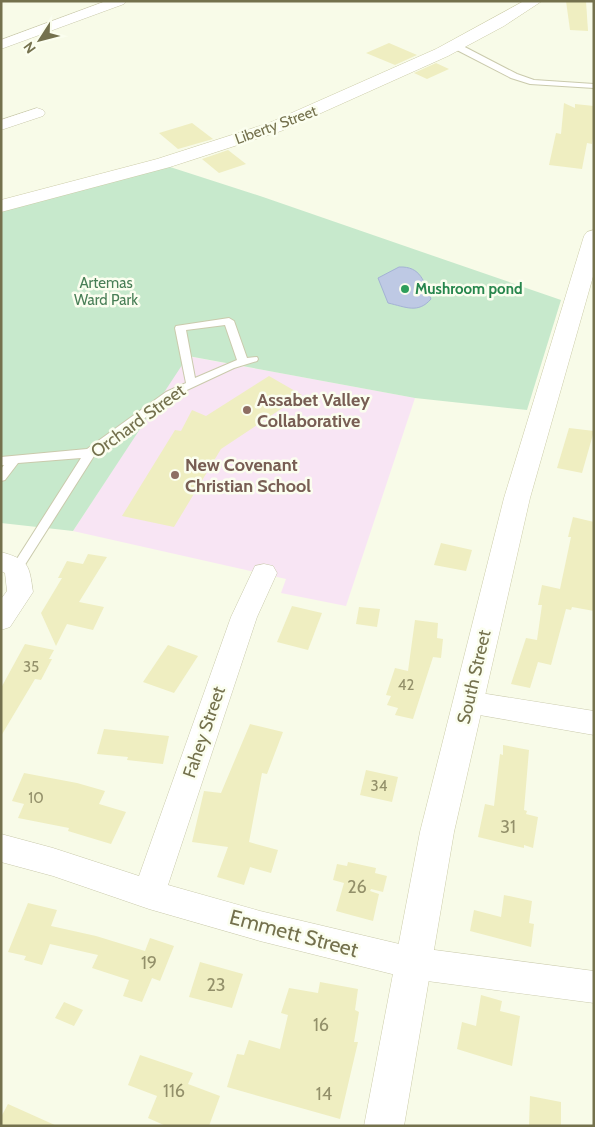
<svg xmlns="http://www.w3.org/2000/svg" width="595" height="1127" font-family="Cabin,sans-serif">
  <rect width="100%" height="100%" fill="#f8fbe8"/>
  <polygon fill="#f8e5f4" points="187,356 415,398 346,606 281,593 286,579 73,531"/>
  <polygon fill="#c7e9cc" points="167,166 263,197 561,300 527,410 415,398 188,356 73,531 1,523 1,211"/>
  <path fill="#bec9e4" stroke="#a4b2d5" d="M399 267C421 266 424 282 431 299 418 314 406 307 388 303L378 278Z"/>
  <g fill="#efeec1">
    <polygon points="566,1 586,1 588,31 570,30"/>
    <polygon points="389,43 417,55 395,65 366,53"/>
    <polygon points="436,63 449,69 427,79 414,73"/>
    <polygon points="564,103 575,108 575,104 594,106 594,132 592,144 587,143 582,169 549,165 556,133 561,134"/>
    <polygon points="192,123 213,139 178,149 159,133"/>
    <polygon points="228,150 246,164 219,173 202,159"/>
    <polygon points="269,376 302,395 221,449 174,527 122,516 175,430 181,431 192,410 206,416"/>
    <polygon points="569,428 594,431 582,473 557,468"/>
    <polygon points="573,517 594,522 594,611 572,607 571,610 566,609 551,665 538,662 530,688 511,684 526,638 537,640 542,605 538,605 542,585 560,589 571,537 568,537"/>
    <polygon points="441,543 472,550 466,571 434,565"/>
    <polygon points="88,554 107,557 79,602 104,607 93,630 67,624 56,646 41,613 62,578 58,578 67,561 83,564"/>
    <polygon points="292,606 322,613 308,650 277,642"/>
    <polygon points="359,607 380,609 377,627 356,624"/>
    <polygon points="415,620 438,623 437,638 443,639 441,658 433,657 413,719 395,715 398,708 387,705 391,696 386,695 395,668 408,671"/>
    <polygon points="25,644 54,650 49,659 52,659 41,680 35,679 1,736 1,688"/>
    <polygon points="168,645 198,656 174,693 143,682"/>
    <polygon points="250,724 283,732 267,774 262,773 249,842 278,850 271,873 250,867 244,885 217,877 228,847 192,842 204,791 221,793"/>
    <polygon points="104,729 169,736 163,764 127,760 128,757 97,754"/>
    <polygon points="503,745 529,750 524,810 527,811 526,814 538,817 533,848 524,845 524,848 478,837 485,804 494,806 500,754 503,755"/>
    <polygon points="366,770 398,777 392,802 360,795"/>
    <polygon points="24,773 77,783 105,791 99,804 126,812 111,844 68,831 69,828 18,818 24,804 12,801"/>
    <polygon points="348,862 376,868 375,873 387,876 383,892 371,889 370,891 379,894 373,921 336,911 344,883 333,880 337,864 347,866"/>
    <polygon points="504,895 532,901 529,923 534,924 531,947 470,931 474,910 501,917"/>
    <polygon points="28,903 57,910 51,926 96,936 145,951 150,938 174,946 160,981 152,978 142,1002 123,996 129,980 92,968 98,955 50,944 42,965 24,960 26,956 8,952"/>
    <polygon points="200,962 243,974 232,1008 189,997"/>
    <polygon points="320,982 358,989 355,1010 359,1012 354,1042 358,1042 340,1119 227,1087 237,1054 244,1055 249,1040 280,1049 288,1015 281,1013 289,988 318,993"/>
    <polygon points="481,995 502,1001 500,1011 520,1016 512,1066 457,1049 462,1022 476,1026"/>
    <polygon points="64,1002 83,1010 74,1026 55,1018"/>
    <polygon points="140,1055 193,1073 188,1084 220,1096 209,1126 166,1126 148,1118 157,1096 128,1085"/>
    <polygon points="530,1096 561,1102 561,1126 529,1126"/>
    <polygon points="8,1104 57,1126 1,1126 1,1117"/>
  </g>
  <g fill="none" stroke-linecap="round" stroke-linejoin="round">
    <defs>
      <g id="lane">
        <polygon points="453,44 459,44 517,74 534,80 594,84 594,88 530,84 511,78 453,48"/>
        <path d="M229 318 234 321 247 358 257 357 258 359 257 361 234 368 174 396 94 456 21 571H13L11 568 13 565 81 458 18 463 5 480 1 481V469L4 465H1V457L87 449 166 392 186 383 175 328 176 326ZM225 325 237 360 195 378 186 330Z"/>
      </g>
      <g id="street">
        <polygon points="106,1 126,1 124,4 1,49 1,40"/>
        <polygon points="37,108 43,110 45,113 43,116 1,130 1,120"/>
        <path d="M1 552C29 560 29 564 33 592L10 627 1 630V599L7 591 5 573 1 571Z"/>
        <polygon points="264,564 273,566 277,573 257,617 168,885 260,911 412,947 594,971 594,1003 412,979 260,941 149,909 53,876 1,862 1,834 53,848 139,876 231,617 255,566"/>
        <polygon points="468,691 594,711 594,735 468,713 458,710 454,702 458,694"/>
      </g>
      <g id="secondary">
        <polygon points="524,1 542,1 504,26 448,56 281,131 170,167 1,212 1,200 157,159 269,123 436,49"/>
        <polygon points="594,230 594,273 530,498 454,832 404,1126 364,1126 420,832 504,498 584,236 587,232"/>
      </g>
    </defs>
    <use href="#lane" stroke="#cacaac" stroke-width="2"/>
    <use href="#street" stroke="#cacaac" stroke-width="1"/>
    <use href="#secondary" stroke="#cdcdaa" stroke-width="1"/>
    <use href="#lane" fill="#fff" fill-rule="evenodd"/>
    <use href="#street" fill="#fff" fill-rule="evenodd"/>
    <use href="#secondary" fill="#fff" fill-rule="evenodd"/>
  </g>
  <circle fill="#2e9e5b" stroke="#fbfeef" stroke-width="2" cx="405" cy="289" r="5"/>
  <g fill="#8d6e63" stroke="#fbfeef" stroke-width="2">
    <circle cx="247" cy="410" r="5"/>
    <circle cx="175" cy="475" r="5"/>
  </g>
  <g text-anchor="middle" dominant-baseline="central" stroke-width="5" stroke-linejoin="round" paint-order="stroke">
    <g font-size="15" fill="#74714d" stroke="#fbfeef">
      <text transform="translate(276 125) rotate(-20)">Liberty Street</text>
    </g>
    <g font-size="15" fill="#497f57" stroke="#fbfeef">
      <text x="106" y="283">Artemas<tspan x="106" dy="17">Ward Park</tspan></text>
    </g>
    <g font-size="15" font-weight="bold" fill="#27864d" stroke="#fbfeef" text-anchor="start">
      <text x="415" y="289">Mushroom pond</text>
    </g>
    <g font-size="15" fill="#93906a">
      <text x="31" y="667">35</text>
      <text x="406" y="685">42</text>
      <text x="379" y="786">34</text>
      <text x="36" y="798">10</text>
    </g>
    <g font-size="18" font-weight="bold" fill="#785e54" stroke="#fbfeef" text-anchor="start">
      <text x="257" y="400">Assabet Valley<tspan x="257" dy="21">Collaborative</tspan></text>
      <text x="185" y="465">New Covenant<tspan x="185" dy="21">Christian School</tspan></text>
    </g>
    <g font-size="18" fill="#74714d" stroke="#fbfeef">
      <text transform="translate(138 421) rotate(-36)">Orchard Street</text>
      <text transform="translate(474 677) rotate(-77)">South Street</text>
      <text transform="translate(204 732) rotate(-71)">Fahey Street</text>
    </g>
    <g font-size="18" fill="#93906a">
      <text x="508" y="827">31</text>
      <text x="357" y="887">26</text>
      <text x="149" y="963">19</text>
      <text x="216" y="985">23</text>
      <text x="321" y="1025">16</text>
      <text x="174" y="1091">116</text>
      <text x="324" y="1094">14</text>
    </g>
    <g font-size="21" fill="#74714d" stroke="#fbfeef">
      <text transform="translate(294 933) rotate(15)">Emmett Street</text>
    </g>
  </g>
  <rect width="595" height="1127" fill="none" stroke="#74714d" stroke-width="5"/>
  <g transform="translate(40 40) rotate(234)" stroke="#fbfeef" stroke-width="4" paint-order="stroke">
  <path d="M0-4L9 19L0 12L-9 19Z" fill="#74714d"/>
  <text y="-8" font-size="14" font-weight="bold" text-anchor="middle" fill="#74714d">N</text>
  </g>
</svg>
